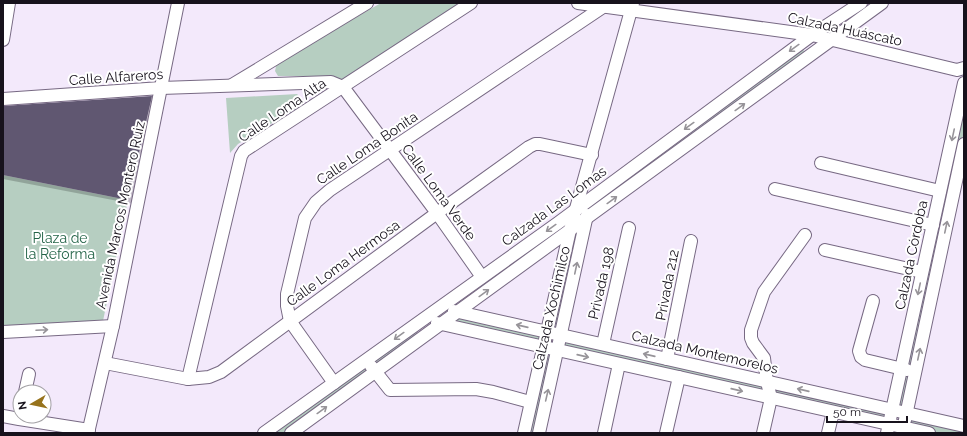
<svg xmlns="http://www.w3.org/2000/svg" width="967" height="436" font-family="Raleway,sans-serif">
  <rect width="100%" height="100%" fill="#f3e9fb"/>
  <g fill="#b6cec1">
    <polygon points="381,3 460,3 344,80 329,76 278,76 275,71 277,62"/>
    <polygon points="800,48 806,52 600,203 596,197"/>
    <polygon points="297,94 302,99 300,106 238,144 230,153 226,98"/>
    <polygon points="964,94 964,133 907,413 964,427 964,433 887,433 903,427 907,413 892,410"/>
    <polygon points="3,175 128,200 103,321 3,326"/>
    <polygon points="579,228 558,330 552,328 570,230"/>
    <polygon points="459,316 546,335 540,346 449,323"/>
    <polygon points="414,330 420,335 375,371 367,359"/>
    <polygon points="564,339 886,410 884,420 562,349"/>
    <polygon points="542,353 551,357 534,433 524,433"/>
    <polygon points="364,362 371,371 289,433 269,433"/>
  </g>
  <polygon fill="#0003" points="151,97 162,103 139,205 3,179 3,110"/>
  <polygon fill="#605771" points="152,96 128,200 3,175 3,106"/>
  <g fill="none" stroke-linecap="round" stroke-linejoin="round">
    <defs>
      <g id="minor">
        <polyline points="578,3 812,35 957,70 964,68"/>
        <polyline points="3,40 9,3"/>
        <polyline points="232,85 367,3"/>
        <polyline points="3,99 161,88 331,82 343,87 437,213 482,277"/>
        <polyline points="821,163 940,191"/>
        <polyline points="775,189 933,225"/>
        <polyline points="825,250 922,272"/>
        <polyline points="873,301 859,351 861,357 865,360 907,370"/>
        <polyline points="454,311 964,426"/>
        <polyline points="437,323 929,433"/>
        <polyline points="3,332 113,326"/>
        <polyline points="603,344 629,228"/>
        <polyline points="667,359 691,241"/>
        <polyline points="105,363 188,379 209,377 221,372 437,213 529,147 535,144 540,144 592,155"/>
        <polyline points="371,366 390,390 476,389 493,392 530,402"/>
        <polyline points="188,379 241,156 244,151 471,3"/>
        <polyline points="334,383 290,321 287,306 287,294 305,218 316,202 330,190 603,7"/>
        <polyline points="25,392 29,374"/>
        <polyline points="3,416 19,419 89,430"/>
        <polyline points="905,420 964,144"/>
        <polyline points="88,433 113,326 178,3"/>
        <polyline points="264,433 558,223 812,35 861,3"/>
        <polyline points="291,433 882,3"/>
        <polyline points="524,433 570,230 633,3"/>
        <polyline points="539,433 587,215"/>
        <polyline points="604,433 619,364"/>
        <polyline points="666,433 679,377"/>
        <polyline points="763,433 771,398 767,382 764,358 753,343 751,338 751,330 764,292 805,235"/>
        <polyline points="828,433 833,412"/>
        <polyline points="887,433 964,83"/>
      </g>
    </defs>
    <use href="#minor" stroke="#776983" stroke-width="14"/>
    <use href="#minor" stroke="#fff" stroke-width="12"/>
  </g>
  <defs><path id="oneway-shaft" d="M-6 0H5M1.5-3L5.5 0L1.5 3" fill="none" stroke-width="1.6" stroke-linecap="round" stroke-linejoin="round"/></defs>
  <g stroke="#979499">
    <use href="#oneway-shaft" transform="translate(794 48) rotate(144)"/>
    <use href="#oneway-shaft" transform="translate(740 107) rotate(-36)"/>
    <use href="#oneway-shaft" transform="translate(689 126) rotate(144)"/>
    <use href="#oneway-shaft" transform="translate(953 135) rotate(102)"/>
    <use href="#oneway-shaft" transform="translate(612 200) rotate(-36)"/>
    <use href="#oneway-shaft" transform="translate(946 227) rotate(-78)"/>
    <use href="#oneway-shaft" transform="translate(551 228) rotate(144)"/>
    <use href="#oneway-shaft" transform="translate(576 268) rotate(-78)"/>
    <use href="#oneway-shaft" transform="translate(919 289) rotate(102)"/>
    <use href="#oneway-shaft" transform="translate(484 293) rotate(-36)"/>
    <use href="#oneway-shaft" transform="translate(522 326) rotate(-167)"/>
    <use href="#oneway-shaft" transform="translate(42 330) rotate(-3)"/>
    <use href="#oneway-shaft" transform="translate(399 336) rotate(144)"/>
    <use href="#oneway-shaft" transform="translate(919 354) rotate(-78)"/>
    <use href="#oneway-shaft" transform="translate(649 355) rotate(-167)"/>
    <use href="#oneway-shaft" transform="translate(583 356) rotate(13)"/>
    <use href="#oneway-shaft" transform="translate(737 390) rotate(13)"/>
    <use href="#oneway-shaft" transform="translate(803 390) rotate(-167)"/>
    <use href="#oneway-shaft" transform="translate(547 395) rotate(-77)"/>
    <use href="#oneway-shaft" transform="translate(322 410) rotate(-36)"/>
  </g>
  <g text-anchor="middle" dominant-baseline="central" stroke-width="4" stroke-linejoin="round" paint-order="stroke">
    <g font-size="14" fill="#17121c" stroke="#fff">
      <text transform="translate(845 29) rotate(12)">Calzada Huáscato</text>
      <text transform="translate(116 77) rotate(-4)">Calle Alfareros</text>
      <text transform="translate(282 110) rotate(-34)">Calle Loma Alta</text>
      <text transform="translate(367 148) rotate(-34)">Calle Loma Bonita</text>
      <text transform="translate(439 192) rotate(54)">Calle Loma Verde</text>
      <text transform="translate(554 206) rotate(-36)">Calzada Las Lomas</text>
      <text transform="translate(120 215) rotate(-78)">Avenida Marcos Montero Ruiz</text>
      <text transform="translate(911 255) rotate(-78)">Calzada Córdoba</text>
      <text transform="translate(343 263) rotate(-36)">Calle Loma Hermosa</text>
      <text transform="translate(601 283) rotate(-77)">Privada 198</text>
      <text transform="translate(667 285) rotate(-79)">Privada 212</text>
      <text transform="translate(551 308) rotate(-77)">Calzada Xochimilco</text>
      <text transform="translate(705 352) rotate(13)">Calzada Montemorelos</text>
    </g>
    <g font-size="14" fill="#246448" stroke="#fff">
      <text x="60" y="238">Plaza de<tspan x="60" dy="16">la Reforma</tspan></text>
    </g>
  </g>
  <rect width="967" height="436" fill="none" stroke="#17121c" stroke-width="8"/>
  <g transform="translate(32 404) rotate(261)"><circle r="19" fill="#ffffff" stroke="#a2a0a4"/>
  <path d="M0-3L7 15L0 10L-7 15Z" fill="#97731c"/>
  <text y="-6" font-size="11" font-weight="bold" text-anchor="middle" fill="#17121c">N</text>
  </g>
  <path d="M827 416v6h80v-6" fill="none" stroke="#17121c" stroke-width="2"/>
  <text x="833" y="416" font-size="12" fill="#17121c" stroke="#ffffff" stroke-width="3" paint-order="stroke">50 m</text>
</svg>
